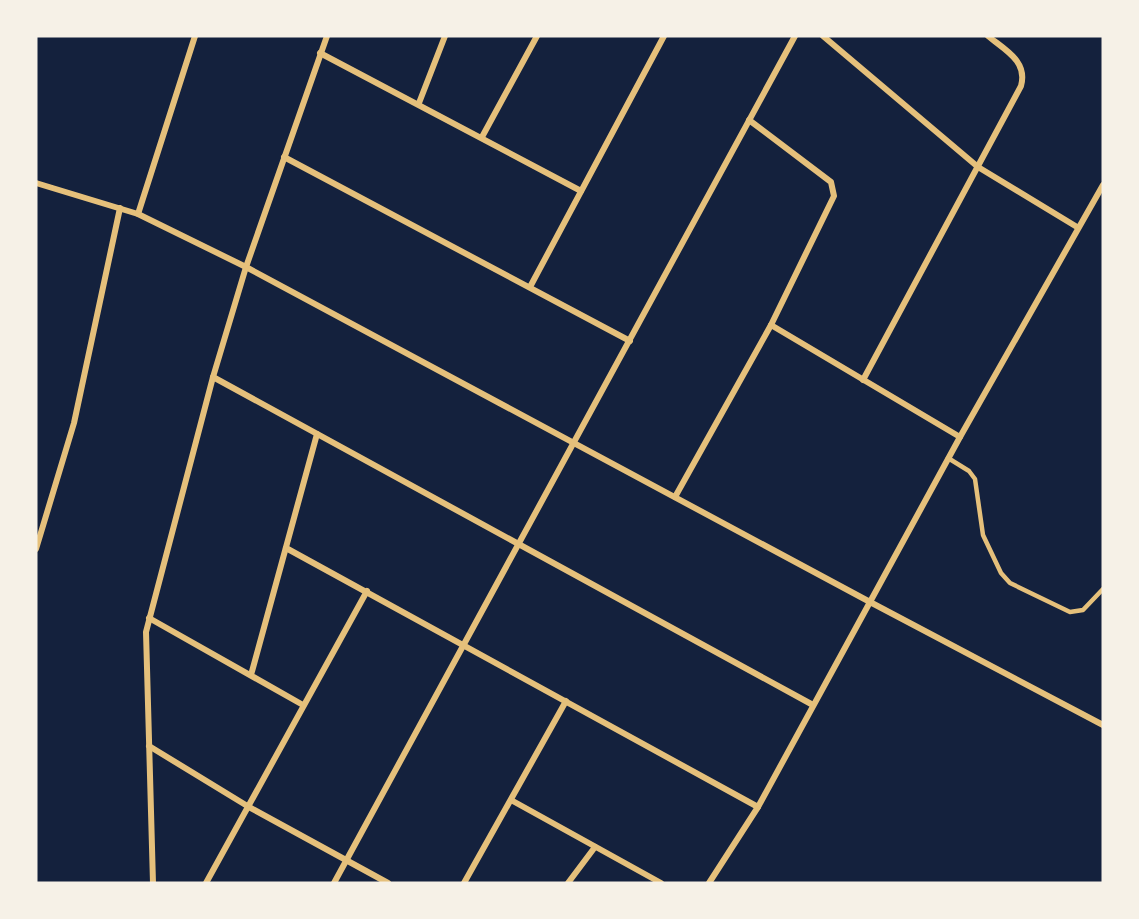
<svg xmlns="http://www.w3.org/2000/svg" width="1139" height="919" font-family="'Sofia Sans Condensed',sans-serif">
  <rect width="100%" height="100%" fill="#14213d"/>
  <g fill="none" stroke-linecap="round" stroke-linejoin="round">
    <polyline stroke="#e5c07b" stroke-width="4.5" points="948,458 969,471 975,479 983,535 1001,573 1010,583 1070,612 1083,610 1103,589"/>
    <g stroke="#e5c07b" stroke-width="6">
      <polyline points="823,36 978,167 1077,227"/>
      <polyline points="320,53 581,191"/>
      <polyline points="419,103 445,36"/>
      <polyline points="482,137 537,36"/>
      <polyline points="284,157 630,341"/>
      <polyline points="36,183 138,214 246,267 870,602 960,437 1103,185"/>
      <polyline points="138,214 195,36"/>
      <polyline points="530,287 664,36"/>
      <polyline points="771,325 960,437"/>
      <polyline points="213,377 813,705"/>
      <path d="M863 380 1021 86C1028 61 1005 50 988 36"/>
      <polyline points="675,497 771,325 834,196 831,182 749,120"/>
      <polyline points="286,548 758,807"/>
      <polyline points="36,549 74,423 120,208"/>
      <polyline points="149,618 303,705"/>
      <polyline points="251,675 317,434"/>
      <polyline points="149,746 249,807 388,883"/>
      <polyline points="511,800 661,883"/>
      <polyline points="153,883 146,632 213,377 246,267 327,36"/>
      <polyline points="206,883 367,591"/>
      <polyline points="334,883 795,36"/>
      <polyline points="464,883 566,701"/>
      <polyline points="568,883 595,847"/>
      <polyline points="709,883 758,807 870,602 1103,725"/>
    </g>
  </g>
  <rect width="1139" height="919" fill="none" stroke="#f6f1e7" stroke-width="75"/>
</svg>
